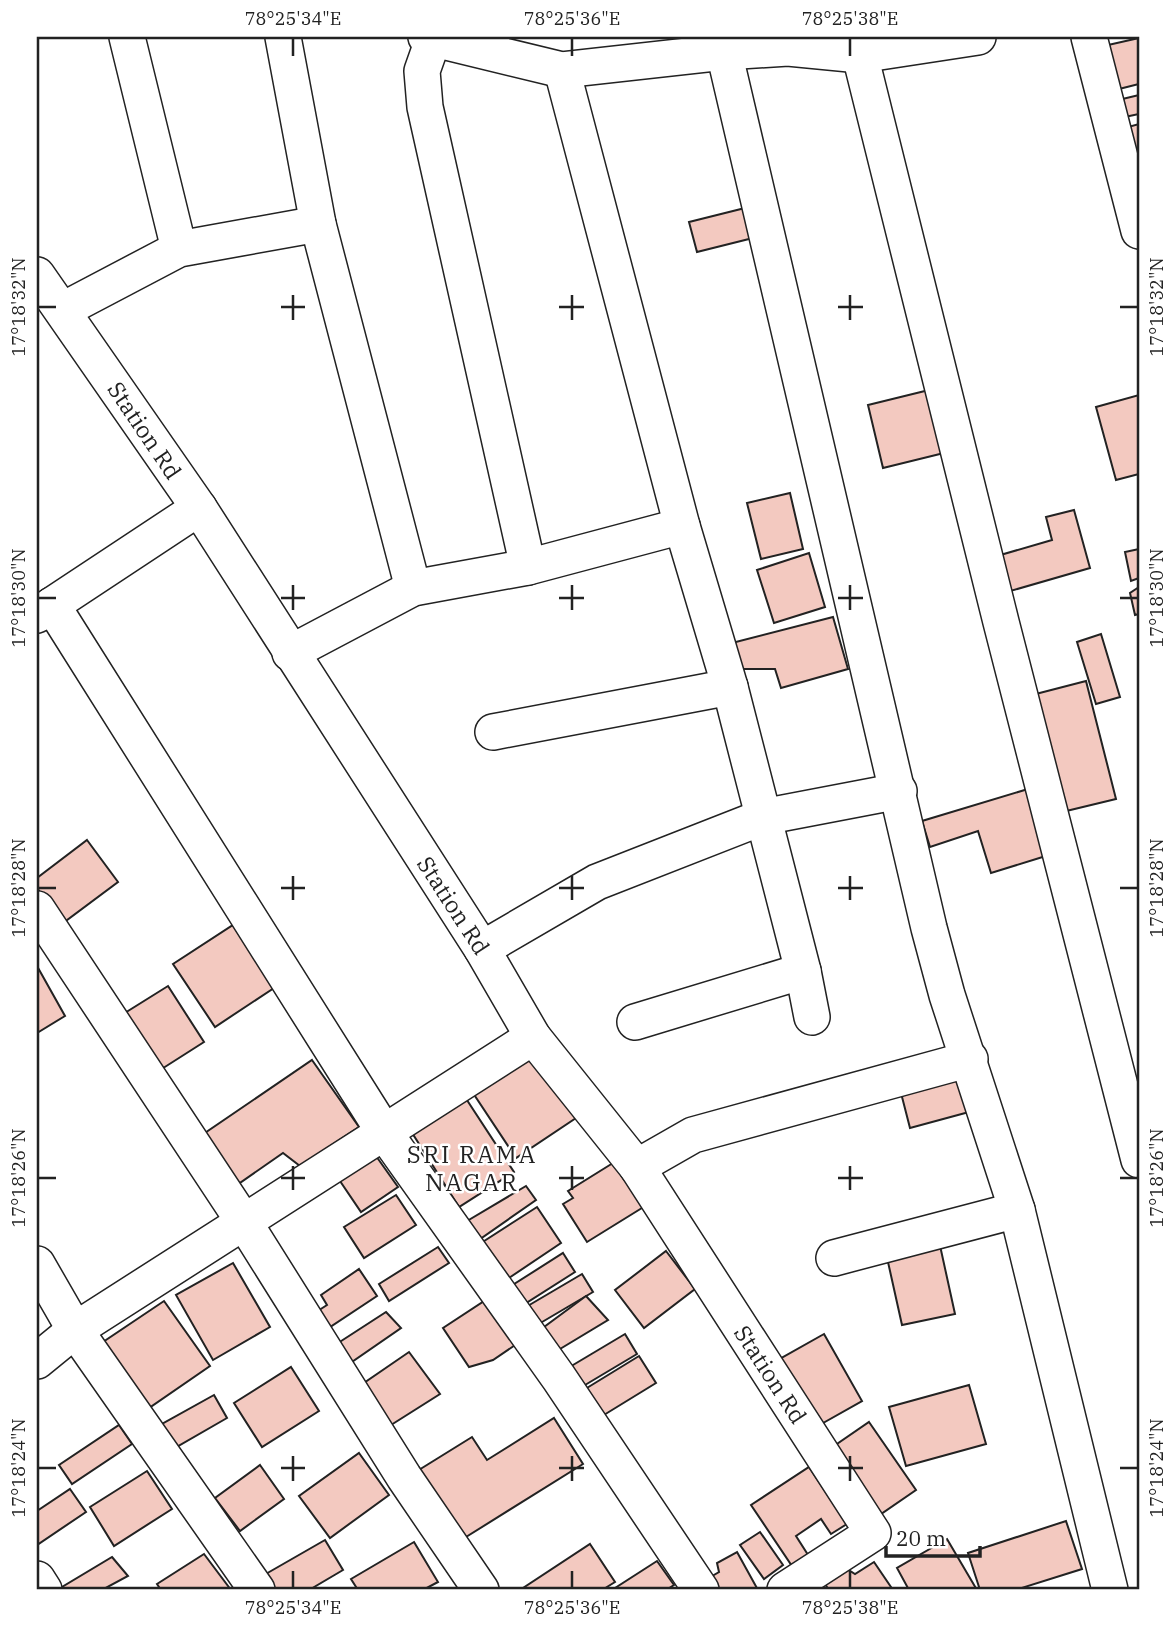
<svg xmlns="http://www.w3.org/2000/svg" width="1176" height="1627" font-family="'IBM Plex Serif',serif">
  <rect width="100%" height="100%" fill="#fff"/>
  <g fill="#f3c9c0" stroke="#222" stroke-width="2">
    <polygon points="1139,38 1139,84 1119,89 1108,45"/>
    <polygon points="1139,95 1139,114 1120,118 1114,101"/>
    <polygon points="1139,124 1139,162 1117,130"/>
    <polygon points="749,207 757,237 697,252 689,222"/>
    <polygon points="929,390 944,453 883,468 868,405"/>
    <polygon points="1139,395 1139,474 1116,480 1096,407"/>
    <polygon points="790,493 803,549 761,559 747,503"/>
    <polygon points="1074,510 1090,568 1007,592 997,556 1052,540 1046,517"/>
    <polygon points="1139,549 1139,578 1131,581 1125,552"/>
    <polygon points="809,553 825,607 774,623 757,570"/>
    <polygon points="1139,587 1139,614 1135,615 1130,593"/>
    <polygon points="833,617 848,669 781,688 775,669 734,669 728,644"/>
    <polygon points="1101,634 1120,697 1096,704 1077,642"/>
    <polygon points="1086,681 1116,799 1058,813 1028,696"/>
    <polygon points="1028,789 1049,855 991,873 978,831 930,847 922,821"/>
    <polygon points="87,840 118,882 63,923 37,888 37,878"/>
    <polygon points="233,925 274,988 215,1027 173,964"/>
    <polygon points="37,966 65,1016 37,1033"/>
    <polygon points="168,986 204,1042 157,1072 120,1016"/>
    <polygon points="533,1053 576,1118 516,1158 473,1093"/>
    <polygon points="312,1060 359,1127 300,1166 283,1153 234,1187 199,1137"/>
    <polygon points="960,1077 969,1112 910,1128 901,1093"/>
    <polygon points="463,1094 514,1172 459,1207 409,1128"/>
    <polygon points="376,1156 398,1187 361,1212 340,1181"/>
    <polygon points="621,1158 650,1203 587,1242 563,1204 573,1198 568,1191"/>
    <polygon points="526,1186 536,1200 473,1244 462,1224"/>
    <polygon points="396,1195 416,1225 364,1258 344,1227"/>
    <polygon points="537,1207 561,1243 503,1282 478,1245"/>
    <polygon points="939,1241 955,1314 902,1325 886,1253"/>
    <polygon points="438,1247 449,1263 389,1301 379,1284"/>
    <polygon points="666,1251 695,1289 644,1328 615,1290"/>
    <polygon points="563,1253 575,1272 523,1305 511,1286"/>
    <polygon points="233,1263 270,1327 213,1360 176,1295"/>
    <polygon points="359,1269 377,1296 321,1333 310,1316 327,1305 321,1295"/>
    <polygon points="582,1274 593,1292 537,1325 526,1307"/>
    <polygon points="498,1292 527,1337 493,1360 469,1367 443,1328"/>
    <polygon points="586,1296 608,1320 555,1352 540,1330"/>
    <polygon points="164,1301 210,1366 149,1408 103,1342"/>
    <polygon points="386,1312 401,1328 346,1366 335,1345"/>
    <polygon points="625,1334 637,1354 580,1388 568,1368"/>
    <polygon points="824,1334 862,1401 816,1427 778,1360"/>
    <polygon points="409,1352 440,1394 391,1425 361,1385"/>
    <polygon points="639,1356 656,1383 599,1418 582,1391"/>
    <polygon points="291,1367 319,1411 262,1447 234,1403"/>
    <polygon points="969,1385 986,1444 906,1466 889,1407"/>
    <polygon points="214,1395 227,1418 166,1453 153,1429"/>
    <polygon points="554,1418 583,1464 458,1542 414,1473 472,1437 487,1460"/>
    <polygon points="869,1422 916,1490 881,1514 834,1446"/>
    <polygon points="119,1425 132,1444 72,1484 59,1465"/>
    <polygon points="359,1453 389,1495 330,1538 299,1496"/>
    <polygon points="260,1465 284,1499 240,1531 215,1498"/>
    <polygon points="809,1467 847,1524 831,1534 821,1519 796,1536 810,1558 794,1569 751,1505"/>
    <polygon points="147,1471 172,1509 114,1546 90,1507"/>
    <polygon points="70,1489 86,1512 37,1545 37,1511"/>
    <polygon points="1066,1521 1082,1569 1015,1590 980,1590 968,1553"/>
    <polygon points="760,1532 783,1565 764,1579 740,1545"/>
    <polygon points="947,1539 977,1590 909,1590 897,1568"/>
    <polygon points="325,1540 343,1570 309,1590 273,1590 264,1575"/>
    <polygon points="414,1542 438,1582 423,1590 358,1590 351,1579"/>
    <polygon points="590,1544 615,1582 602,1590 520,1590"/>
    <polygon points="737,1552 758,1590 714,1590 707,1579 719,1572 717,1563"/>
    <polygon points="204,1554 231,1590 161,1590 157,1584"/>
    <polygon points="112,1557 128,1576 102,1590 57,1590"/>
    <polygon points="657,1561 674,1585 666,1590 612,1590"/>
    <polygon points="874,1562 893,1590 829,1590 825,1584 847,1569 855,1574"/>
  </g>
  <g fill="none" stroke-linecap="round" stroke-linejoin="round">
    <defs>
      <g id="minor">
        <polyline points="127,37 179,249"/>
        <polyline points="283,37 318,224 413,588"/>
        <polyline points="426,37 562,70 724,52 788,48 860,55 978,37"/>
        <polyline points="434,37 422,71 425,107 528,567"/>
        <polyline points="1089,37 1139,231"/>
        <polyline points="724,52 929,928 947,995 1017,1210 1110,1590"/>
        <polyline points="860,55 1001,622 1139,1160"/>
        <polyline points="562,70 682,526 730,687 803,971 812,1017"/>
        <polyline points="37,275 199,508 482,949 533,1037 637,1167 873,1533 785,1590"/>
        <polyline points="63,310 179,249 318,224"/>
        <polyline points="52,605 384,1132 559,1378 701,1590"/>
        <polyline points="37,615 199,508"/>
        <polyline points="290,653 413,588 528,567 682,526"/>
        <polyline points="493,732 730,687"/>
        <polyline points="37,909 244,1222 404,1477 481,1590"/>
        <polyline points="482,949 597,882 763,817 899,791"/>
        <polyline points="635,1022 803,971"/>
        <polyline points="637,1167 693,1135 970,1059"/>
        <polyline points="834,1258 1017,1210"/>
        <polyline points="37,1264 75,1330 257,1590"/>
        <polyline points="37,1361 75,1330 533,1037"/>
        <polyline points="37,1579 44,1590"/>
      </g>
    </defs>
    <use href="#minor" stroke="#222" stroke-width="38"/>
    <use href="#minor" stroke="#fff" stroke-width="35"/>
  </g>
  <path fill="none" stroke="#222" stroke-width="2.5" d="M293 38V56M572 38V56M850 38V56M293 295V320M572 295V320M850 295V320M38 307H56M281 307H305M559 307H584M838 307H863M1120 307H1138M293 585V610M572 585V610M850 585V610M38 598H56M281 598H305M559 598H584M838 598H863M1120 598H1138M293 876V900M572 876V900M850 876V900M38 888H56M281 888H305M559 888H584M838 888H863M1120 888H1138M293 1166V1190M572 1166V1190M850 1166V1190M38 1178H56M281 1178H305M559 1178H584M838 1178H863M1120 1178H1138M293 1456V1481M572 1456V1481M850 1456V1481M38 1468H56M281 1468H305M559 1468H584M838 1468H863M1120 1468H1138M293 1571V1588M572 1571V1588M850 1571V1588"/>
  <g text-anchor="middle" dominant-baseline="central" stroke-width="5" stroke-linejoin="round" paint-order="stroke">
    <g font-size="23" fill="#222" stroke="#fff">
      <text transform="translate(145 430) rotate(56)">Station Rd</text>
      <text transform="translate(454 905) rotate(57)">Station Rd</text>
      <text transform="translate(771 1374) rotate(57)">Station Rd</text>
    </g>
    <g font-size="24" letter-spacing="2" fill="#222" stroke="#fff">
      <text x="472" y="1154">SRI RAMA<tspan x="472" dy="28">NAGAR</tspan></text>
    </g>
  </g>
  <rect width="1176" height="1627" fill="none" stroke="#ffffff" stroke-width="77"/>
  <path d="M886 1546v10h94v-10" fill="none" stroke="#222222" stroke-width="3.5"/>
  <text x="896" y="1546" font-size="21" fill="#222222" stroke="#ffffff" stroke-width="5" paint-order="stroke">20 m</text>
  <rect x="38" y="38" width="1100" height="1550" fill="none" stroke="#222" stroke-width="2.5"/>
  <g font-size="18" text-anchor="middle" fill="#222">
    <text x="293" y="25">78°25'34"E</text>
    <text x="572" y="25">78°25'36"E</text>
    <text x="850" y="25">78°25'38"E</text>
    <text transform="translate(19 307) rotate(-90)" y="6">17°18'32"N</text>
    <text transform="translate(1157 307) rotate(-90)" y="6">17°18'32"N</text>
    <text transform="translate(19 598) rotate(-90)" y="6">17°18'30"N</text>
    <text transform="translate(1157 598) rotate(-90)" y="6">17°18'30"N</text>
    <text transform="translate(19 888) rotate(-90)" y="6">17°18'28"N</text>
    <text transform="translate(1157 888) rotate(-90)" y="6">17°18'28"N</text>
    <text transform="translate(19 1178) rotate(-90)" y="6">17°18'26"N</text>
    <text transform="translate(1157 1178) rotate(-90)" y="6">17°18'26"N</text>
    <text transform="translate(19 1468) rotate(-90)" y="6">17°18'24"N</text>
    <text transform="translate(1157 1468) rotate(-90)" y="6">17°18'24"N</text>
    <text x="293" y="1614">78°25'34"E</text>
    <text x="572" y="1614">78°25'36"E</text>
    <text x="850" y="1614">78°25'38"E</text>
  </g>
</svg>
